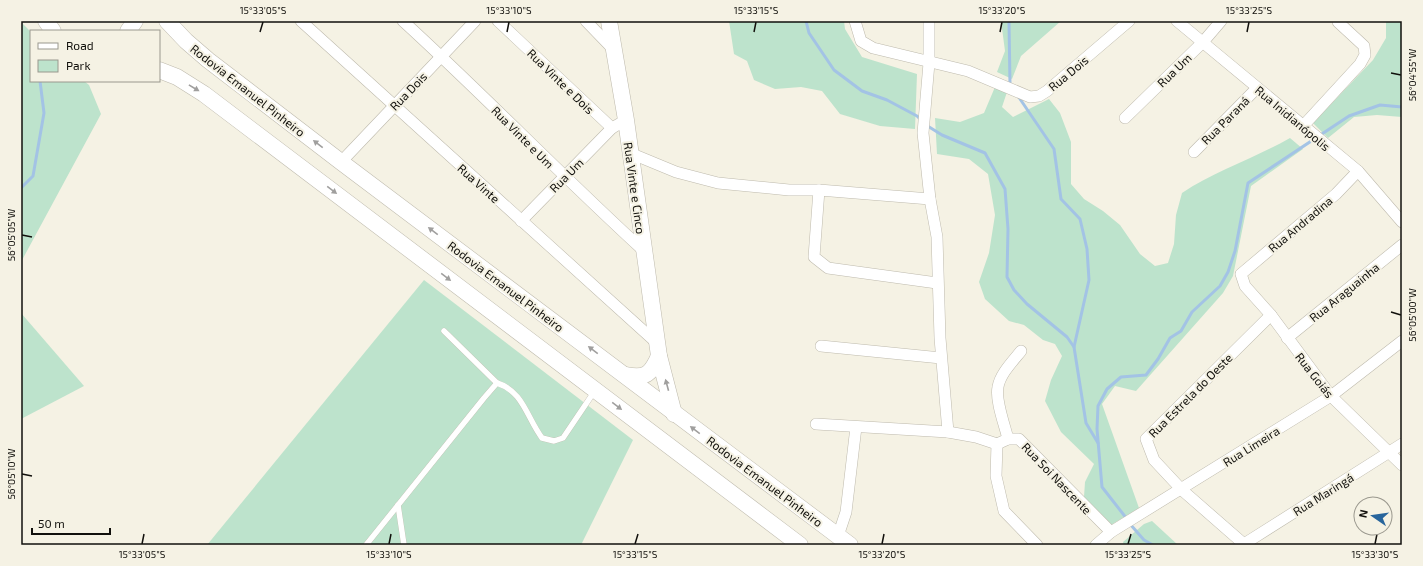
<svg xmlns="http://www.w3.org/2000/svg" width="1423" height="566" font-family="'Exo 2',sans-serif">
  <rect width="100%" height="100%" fill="#f5f2e4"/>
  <g fill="#bde3cc">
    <polygon points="729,21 844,21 845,29 862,57 917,74 915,129 880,126 840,114 822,91 801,87 775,89 754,80 747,61 734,54"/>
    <polygon points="1001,21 1061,21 1021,56 1012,79 997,72 1005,51"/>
    <polygon points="1386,21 1402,21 1402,117 1377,115 1354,117 1328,138 1313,123 1373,60 1386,38"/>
    <polygon points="21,22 31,32 31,81 84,81 89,85 101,114 21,262"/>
    <path d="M995 87 1007 92 1002 107 1013 117 1049 99 1060 113 1071 142V184L1084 199 1103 211 1120 225 1140 254 1155 266 1168 263 1174 244 1176 215 1182 193C1215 171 1255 158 1290 138L1303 149 1251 186 1233 276 1223 293 1136 391 1115 386 1102 404 1139 508 1111 525 1084 497 1085 482 1094 464 1061 432 1045 401 1051 380 1062 356 1055 344 1043 340 1024 325 1009 321 985 299 979 282 989 253 995 215 988 174 969 159 937 154 935 118 960 122 984 113Z"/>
    <polygon points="424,280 633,440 581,545 207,545"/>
    <polygon points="21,313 84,386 21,419"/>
    <polygon points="1152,521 1178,545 1124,545 1123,542 1144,524"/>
  </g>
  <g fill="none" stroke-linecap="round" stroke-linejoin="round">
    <g stroke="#a3c3e5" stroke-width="3">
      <polyline points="806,21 809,33 834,70 862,91 887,100 917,116 921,120"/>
      <polyline points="1009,21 1010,85"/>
      <polyline points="1018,96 1054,149 1061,199 1080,219 1087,249 1089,280 1074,347 1086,423 1098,443"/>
      <polyline points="926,125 942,135 985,153 1005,189 1008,229 1007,277 1014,290 1027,304 1067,337 1074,347"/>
      <polyline points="21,188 33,176 44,113 40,81"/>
      <polyline points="1127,519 1102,487 1097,429 1098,406 1107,389 1121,377 1146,375 1158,359 1170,338 1181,331 1192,312 1220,286 1228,272 1235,251 1248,183 1349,116 1380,105 1402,107"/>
      <polyline points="1130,524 1144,540 1153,545"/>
    </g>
    <defs>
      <g id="lane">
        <polyline points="444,331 497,383"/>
        <polyline points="398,505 404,545"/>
        <path d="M366 545 484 398 497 383C523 391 527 418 542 438L554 441 563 438 594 392"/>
      </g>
      <g id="street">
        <polyline points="301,21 658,344"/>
        <path d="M403 21C485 96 562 176 644 251"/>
        <polyline points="498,21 612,128 626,120"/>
        <polyline points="586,21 614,50"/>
        <polyline points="855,21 861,41 873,48 968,71 1030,97 1039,96 1047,91 1129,21"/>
        <polyline points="929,21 929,63 923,133 930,199 937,237 940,338 948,432"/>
        <polyline points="1177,21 1358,171 1402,222"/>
        <polyline points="1125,118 1203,42 1221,21"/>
        <polyline points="1303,126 1360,64 1365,55 1364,46 1338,22"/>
        <polyline points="1194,152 1257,88"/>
        <polyline points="630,153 676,172 718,183 789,190 819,190 930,199"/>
        <polyline points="341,162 475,21"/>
        <polyline points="1358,171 1336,194 1241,274 1245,286 1271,315 1331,396 1402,465"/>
        <polyline points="819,190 814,257 828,268 937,283"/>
        <polyline points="521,221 612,128"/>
        <polyline points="1287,338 1402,245"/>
        <polyline points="821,346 941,358"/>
        <polyline points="816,424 948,432 976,437 997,444"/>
        <path d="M1008 439C1005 426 995 400 998 387 1000 374 1013 361 1021 351"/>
        <polyline points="997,444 1008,439 1019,439 1111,532"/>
        <polyline points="997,444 996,476 1004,511 1037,545"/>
        <polyline points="838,536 846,512 856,427"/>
        <polyline points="1244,544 1402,444"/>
        <polyline points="1096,545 1111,532 1331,396 1402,341"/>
        <polyline points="1245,545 1182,490 1154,460 1146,439 1271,315"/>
      </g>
      <g id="secondary">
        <polyline points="46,21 53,31"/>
        <polyline points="167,21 186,41 208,60 341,162 850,545"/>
        <polyline points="609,21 626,120 659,356 674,414"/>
        <polyline points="128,31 135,21"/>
        <polyline points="159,70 177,77 204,94 800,545"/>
        <path d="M626 375C646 379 651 374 659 356"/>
      </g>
    </defs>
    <use href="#lane" stroke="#bebaad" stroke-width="6"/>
    <use href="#street" stroke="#bebaad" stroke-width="12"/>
    <use href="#secondary" stroke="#bebaad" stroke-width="17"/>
    <use href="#lane" stroke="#fff" stroke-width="5.5"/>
    <use href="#street" stroke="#fff" stroke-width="11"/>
    <use href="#secondary" stroke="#fff" stroke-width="16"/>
  </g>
  <defs><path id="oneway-solid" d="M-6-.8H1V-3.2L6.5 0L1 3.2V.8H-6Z"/></defs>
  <g fill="#a09f9e">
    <use href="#oneway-solid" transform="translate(194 88) rotate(31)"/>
    <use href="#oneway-solid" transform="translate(318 144) rotate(-142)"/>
    <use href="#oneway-solid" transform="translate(332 190) rotate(37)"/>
    <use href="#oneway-solid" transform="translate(433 231) rotate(-143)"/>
    <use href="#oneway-solid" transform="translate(446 277) rotate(37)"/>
    <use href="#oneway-solid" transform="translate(593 350) rotate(-143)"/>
    <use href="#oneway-solid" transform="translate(667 385) rotate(-105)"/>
    <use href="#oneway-solid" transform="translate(617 406) rotate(37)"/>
    <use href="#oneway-solid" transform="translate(695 430) rotate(-143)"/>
  </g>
  <path fill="none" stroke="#11100c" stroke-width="1.5" d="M260 32 263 22M507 32 509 22M754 32 756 22M1000 32 1002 22M1247 32 1249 22M1391 73 1401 75M22 235 32 237M1391 312 1401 315M22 474 32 476M142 544 144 534M389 544 391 534M635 544 638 534M882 544 884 534M1128 544 1131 534M1375 544 1377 534"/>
  <g text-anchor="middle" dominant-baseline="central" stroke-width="4" stroke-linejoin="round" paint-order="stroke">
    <g font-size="12" fill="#11100c" stroke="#f5f2e4">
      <text transform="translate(1174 70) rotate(-44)">Rua Um</text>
      <text transform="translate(1068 73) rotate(-40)">Rua Dois</text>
      <text transform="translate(561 81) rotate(44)">Rua Vinte e Dois</text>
      <text transform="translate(248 90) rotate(38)">Rodovia Emanuel Pinheiro</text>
      <text transform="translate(408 91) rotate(-46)">Rua Dois</text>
      <text transform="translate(1293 118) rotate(40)">Rua Inidianópolis</text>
      <text transform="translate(1225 120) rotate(-45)">Rua Paraná</text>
      <text transform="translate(523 137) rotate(45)">Rua Vinte e Um</text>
      <text transform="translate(566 175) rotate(-45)">Rua Um</text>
      <text transform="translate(479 183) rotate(42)">Rua Vinte</text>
      <text transform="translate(635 188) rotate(82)">Rua Vinte e Cinco</text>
      <text transform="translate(1300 224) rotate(-40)">Rua Andradina</text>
      <text transform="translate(506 286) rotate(37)">Rodovia Emanuel Pinheiro</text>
      <text transform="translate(1344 292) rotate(-39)">Rua Araguainha</text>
      <text transform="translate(1315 375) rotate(52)">Rua Goiás</text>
      <text transform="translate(1190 395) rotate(-45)">Rua Estrela do Oeste</text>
      <text transform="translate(1251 446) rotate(-32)">Rua Limeira</text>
      <text transform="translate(1057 478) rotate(46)">Rua Soi Nascente</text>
      <text transform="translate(765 481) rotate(37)">Rodovia Emanuel Pinheiro</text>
      <text transform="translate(1323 494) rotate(-32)">Rua Maringá</text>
    </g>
  </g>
  <rect width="1423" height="566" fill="none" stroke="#f5f2e4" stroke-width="44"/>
  <rect x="30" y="30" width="130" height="52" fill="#f5f2e4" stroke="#9a988e"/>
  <rect x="38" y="43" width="20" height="6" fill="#ffffff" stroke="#9a988e"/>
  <text x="66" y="50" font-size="12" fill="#11100c">Road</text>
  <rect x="38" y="60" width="20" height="12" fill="#bde3cc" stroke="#9a988e"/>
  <text x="66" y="70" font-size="12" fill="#11100c">Park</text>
  <g transform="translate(1373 516) rotate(283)"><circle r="19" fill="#f5f2e4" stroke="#9a988e"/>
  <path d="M0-3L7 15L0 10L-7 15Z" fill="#28659c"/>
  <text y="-6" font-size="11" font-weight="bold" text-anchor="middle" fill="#11100c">N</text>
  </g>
  <path d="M32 528v6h78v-6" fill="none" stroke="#11100c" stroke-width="2"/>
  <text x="38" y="528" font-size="12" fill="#11100c" stroke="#f5f2e4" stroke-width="3" paint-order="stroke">50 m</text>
  <rect x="22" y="22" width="1379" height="522" fill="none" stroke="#11100c" stroke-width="1.5"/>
  <g font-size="10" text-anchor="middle" fill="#11100c">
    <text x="263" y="14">15°33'05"S</text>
    <text x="509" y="14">15°33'10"S</text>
    <text x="756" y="14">15°33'15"S</text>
    <text x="1002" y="14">15°33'20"S</text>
    <text x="1249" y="14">15°33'25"S</text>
    <text transform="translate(1412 75) rotate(-90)" y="4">56°04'55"W</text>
    <text transform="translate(11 235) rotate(-90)" y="4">56°05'05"W</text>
    <text transform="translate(1412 315) rotate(-90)" y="4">56°05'00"W</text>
    <text transform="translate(11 474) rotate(-90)" y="4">56°05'10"W</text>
    <text x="142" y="558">15°33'05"S</text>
    <text x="389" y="558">15°33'10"S</text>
    <text x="635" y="558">15°33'15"S</text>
    <text x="882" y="558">15°33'20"S</text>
    <text x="1128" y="558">15°33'25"S</text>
    <text x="1375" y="558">15°33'30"S</text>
  </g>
</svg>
